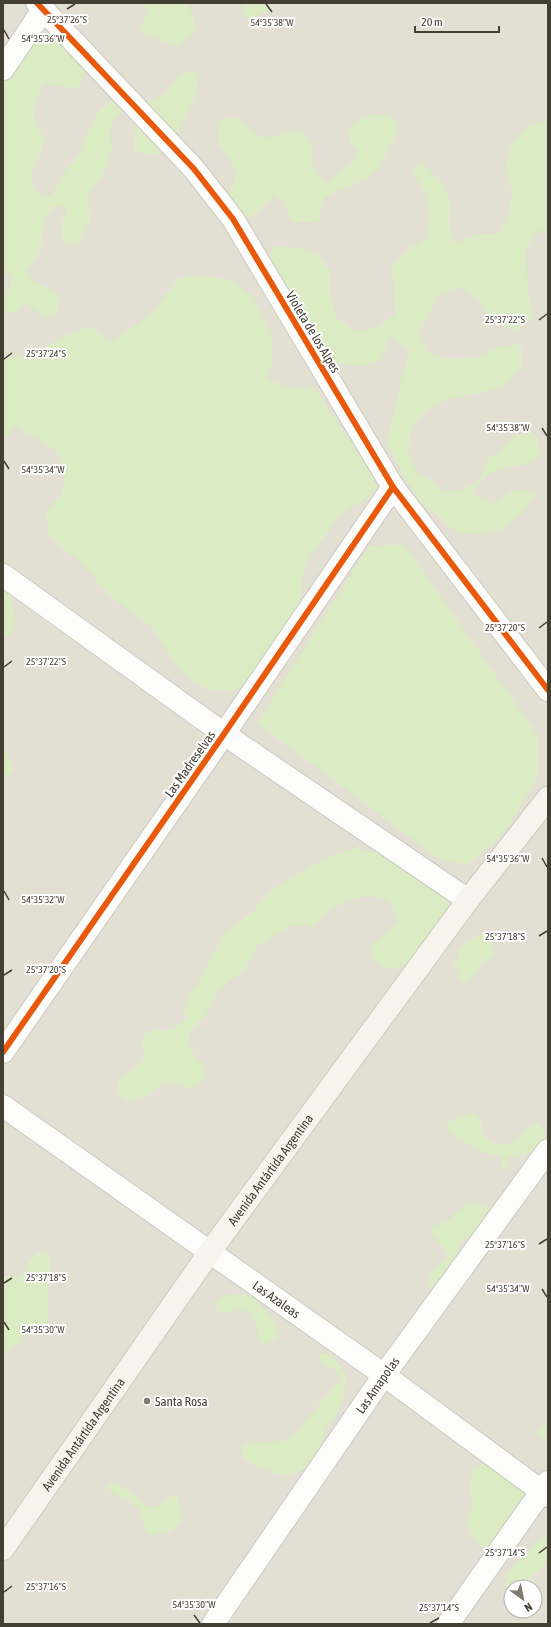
<svg xmlns="http://www.w3.org/2000/svg" width="551" height="1627" font-family="'Asap Condensed',sans-serif">
  <rect width="100%" height="100%" fill="#eeede6"/>
  <path fill="#e3dfd3" fill-rule="evenodd" d="M3 3H548V1624H3ZM511 1587H535V1611H511Z"/>
  <g fill="#dbebc4">
    <polygon points="139,3 186,3 190,8 197,31 178,47 139,32 148,10"/>
    <polygon points="241,3 265,3 270,11 247,20"/>
    <path d="M67 29 86 67 78 89 43 83 35 106V119L45 140 42 151 31 174 33 186 41 196H51L63 174 79 154 93 121 99 111 110 101 122 103 120 114 112 123 110 135 112 146 106 169 100 180 92 188 88 199 90 222 78 243 66 244C58 229 61 224 67 208L56 205C38 223 46 229 40 250 38 258 31 265 27 271L34 281 55 291 60 302 56 315 44 318 26 303 18 311 5 313 3 301 12 278 5 269 3 274V69L25 46 45 33Z"/>
    <polygon points="200,70 196,94 186,117 175,138 158,156 135,152 135,130 142,105 165,93 179,75"/>
    <path d="M378 114 389 115 397 125 396 136 378 169 370 177 325 197 318 222H294L282 201 273 194C263 212 254 218 234 219L228 197 236 174 231 162 218 143 217 122C246 108 243 133 266 137 278 140 298 119 310 142 315 150 310 158 313 166 315 173 321 178 326 183L354 162 358 151 350 142 348 129C358 118 363 116 378 114Z"/>
    <polygon points="548,118 548,236 539,229 526,249 528,293 534,318 514,331 492,320 479,300 459,287 437,297 419,333 429,354 453,359 477,357 497,347 521,344 521,368 505,386 481,393 448,399 427,410 411,428 408,453 417,472 436,483 439,490 461,491 481,478 489,455 496,455 511,437 535,432 540,454 533,463 509,467 486,475 472,493 494,504 514,489 537,493 522,513 505,528 483,535 458,533 421,502 408,484 387,443 402,375 410,351 390,337 381,360 359,367 334,362 313,348 295,309 289,286 267,276 272,247 294,247 317,254 331,272 330,295 337,318 356,331 377,328 395,314 392,266 407,250 427,237 429,214 424,191 412,171 422,163 439,179 450,199 449,223 456,244 475,234 499,234 509,213 512,191 504,169 511,146 525,128"/>
    <polygon points="207,276 231,281 252,295 272,335 273,358 267,379 289,388 314,387 367,467 377,488 361,502 340,515 313,552 303,572 301,596 293,619 280,637 264,655 253,676 235,691 212,691 190,680 174,662 150,625 113,599 83,565 49,536 46,512 62,493 65,470 55,450 15,426 3,441 3,359 23,355 47,346 67,335 91,326 109,342 151,315 166,294 181,277"/>
    <polygon points="404,544 539,737 537,779 503,834 468,865 440,860 257,723 369,546"/>
    <path d="M3 580C14 594 14 612 16 628L3 640Z"/>
    <polygon points="3,748 6,748 14,771 3,781"/>
    <path d="M357 848 369 852 382 853 455 898 413 961C392 971 375 974 370 946L397 923C392 884 355 895 331 910 324 914 318 921 312 927L300 925 289 927 256 947 245 970 234 977 218 992 206 1014 190 1032 188 1046 203 1065 205 1076 198 1086 185 1088 172 1082 159 1085 149 1095 136 1100H124L116 1091 118 1080 145 1059 142 1047 143 1036 154 1029C169 1033 174 1029 186 1019L184 1008 187 996 196 986 225 932 254 911 270 891 282 883 324 859 347 850Z"/>
    <polygon points="481,934 487,934 492,937 491,947 494,952 491,958 480,966 472,978 467,982 461,982 454,966 460,947 462,947 465,943"/>
    <path d="M471 1113C486 1118 479 1125 483 1133 495 1153 518 1144 526 1127L537 1123 541 1127 547 1137C541 1150 522 1159 508 1157L509 1164 506 1170 500 1169 503 1157 484 1153 455 1137 449 1132 445 1126 454 1119Z"/>
    <path d="M469 1203C480 1203 488 1204 492 1215L477 1235 465 1239 459 1243 458 1249 462 1260 439 1282 428 1290C430 1285 428 1281 429 1277 433 1268 441 1264 448 1257L446 1252 430 1232 432 1227 450 1219 458 1210Z"/>
    <polygon points="37,1252 49,1253 50,1265 52,1276 48,1288 48,1314 45,1325 23,1337 21,1343 3,1353 3,1276 15,1277 25,1271 29,1261"/>
    <path d="M227 1295H250C264 1308 272 1315 280 1333L272 1341 260 1346 256 1325 250 1313 239 1309 229 1313 216 1311 217 1299Z"/>
    <path d="M318 1353 330 1354C335 1360 341 1365 344 1372 349 1383 341 1407 335 1418 334 1421 329 1424 326 1426 324 1439 319 1449 315 1461 306 1468 296 1475 284 1475 272 1475 250 1463 241 1456L243 1444 287 1440 296 1434 303 1424 340 1379 334 1369 323 1364Z"/>
    <polygon points="548,1420 548,1440 539,1438 536,1433"/>
    <polygon points="483,1464 494,1464 529,1494 496,1543 486,1550 478,1544 471,1534 467,1522 473,1503 469,1492 472,1469"/>
    <path d="M109 1483C121 1483 128 1490 137 1497 141 1501 144 1505 149 1507 160 1510 163 1495 177 1496L184 1518C176 1530 162 1538 148 1534L138 1509 133 1504 123 1497 117 1496 107 1488Z"/>
    <polygon points="548,1532 548,1562 533,1575 526,1587 511,1587 511,1602 505,1598 506,1575 531,1548"/>
  </g>
  <g fill="none" stroke-linecap="round" stroke-linejoin="round">
    <defs>
      <g id="minor">
        <polyline points="37,3 194,169 233,219 393,487 548,690"/>
        <polyline points="3,69 43,10"/>
        <polyline points="3,575 224,734 468,900"/>
        <polyline points="3,1052 224,734 393,487"/>
        <path id="s1" d="M3 1106 384 1375 548 1496"/>
        <path id="s2" d="M213 1624 384 1375 548 1150"/>
        <polyline points="448,1624 548,1482"/>
      </g>
      <g id="secondary">
        <path id="s3" d="M3 1549 209 1253 468 900 548 798"/>
      </g>
    </defs>
    <use href="#minor" stroke="#cbc9c2" stroke-width="24"/>
    <use href="#secondary" stroke="#cecabd" stroke-width="24"/>
    <use href="#minor" stroke="#fcfcfb" stroke-width="22"/>
    <use href="#secondary" stroke="#f6f4ed" stroke-width="22"/>
    <defs>
      <g id="cycleway">
        <polyline points="37,3 194,169 233,219 393,487 548,690"/>
        <polyline points="3,1052 224,734 393,487"/>
      </g>
    </defs>
    <use href="#cycleway" stroke="#fff" stroke-width="8"/>
    <use href="#cycleway" stroke="#e8590c" stroke-width="6"/>
  </g>
  <path fill="none" stroke="#443e33" stroke-width="1.5" d="M266 4 272 12M67 9 75 4M4 30 9 39M539 320 547 314M4 359 12 353M542 428 547 436M4 461 9 469M539 628 547 622M4 667 12 661M542 858 547 867M4 891 9 900M539 936 547 931M4 975 12 970M539 1244 547 1239M4 1283 12 1278M542 1289 547 1297M4 1322 9 1330M539 1553 547 1547M4 1592 12 1586M194 1615 200 1623M430 1623 439 1618"/>
  <circle fill="#807b72" stroke="#fff" stroke-width="1.5" cx="147" cy="1401" r="4"/>
  <g text-anchor="middle" dominant-baseline="central" stroke-width="4" stroke-linejoin="round" paint-order="stroke">
    <g font-size="13" fill="#443e33" stroke="#fff">
      <text transform="translate(313 332) rotate(59)">Violeta de los Alpes</text>
      <text transform="translate(190 764) rotate(-55)">Las Madreselvas</text>
      <text stroke="none"><textPath href="#s3" startOffset="464">Avenida Antártida Argentina</textPath></text>
      <text stroke="none"><textPath href="#s1" startOffset="335">Las Azaleas</textPath></text>
      <text stroke="none"><textPath href="#s2" startOffset="290">Las Amapolas</textPath></text>
      <text stroke="none"><textPath href="#s3" startOffset="140">Avenida Antártida Argentina</textPath></text>
    </g>
    <g font-size="13" fill="#443e33" stroke="#fff" text-anchor="start">
      <text x="155" y="1401">Santa Rosa</text>
    </g>
  </g>
  <g font-size="10" text-anchor="middle" fill="#443e33" stroke="#fff" stroke-width="4" stroke-linejoin="round" paint-order="stroke">
    <text x="67" y="23">25°37'26"S</text>
    <text x="272" y="26">54°35'38"W</text>
    <text x="43" y="42">54°35'36"W</text>
    <text x="505" y="323">25°37'22"S</text>
    <text x="46" y="357">25°37'24"S</text>
    <text x="508" y="431">54°35'38"W</text>
    <text x="43" y="473">54°35'34"W</text>
    <text x="505" y="631">25°37'20"S</text>
    <text x="46" y="665">25°37'22"S</text>
    <text x="508" y="862">54°35'36"W</text>
    <text x="43" y="903">54°35'32"W</text>
    <text x="505" y="940">25°37'18"S</text>
    <text x="46" y="973">25°37'20"S</text>
    <text x="505" y="1248">25°37'16"S</text>
    <text x="46" y="1281">25°37'18"S</text>
    <text x="508" y="1292">54°35'34"W</text>
    <text x="43" y="1333">54°35'30"W</text>
    <text x="505" y="1556">25°37'14"S</text>
    <text x="46" y="1590">25°37'16"S</text>
    <text x="194" y="1608">54°35'30"W</text>
    <text x="439" y="1611">25°37'14"S</text>
  </g>
  <rect width="551" height="1627" fill="none" stroke="#443e33" stroke-width="8"/>
  <g transform="translate(523 1599) rotate(147)"><circle r="19" fill="#ffffff" stroke="#b4b2ad"/>
  <path d="M0-3L7 15L0 10L-7 15Z" fill="#807b72"/>
  <text y="-6" font-size="11" font-weight="bold" text-anchor="middle" fill="#443e33">N</text>
  </g>
  <path d="M415 26v6h84v-6" fill="none" stroke="#443e33" stroke-width="2"/>
  <text x="421" y="26" font-size="12" fill="#443e33" stroke="#ffffff" stroke-width="3" paint-order="stroke">20 m</text>
</svg>
